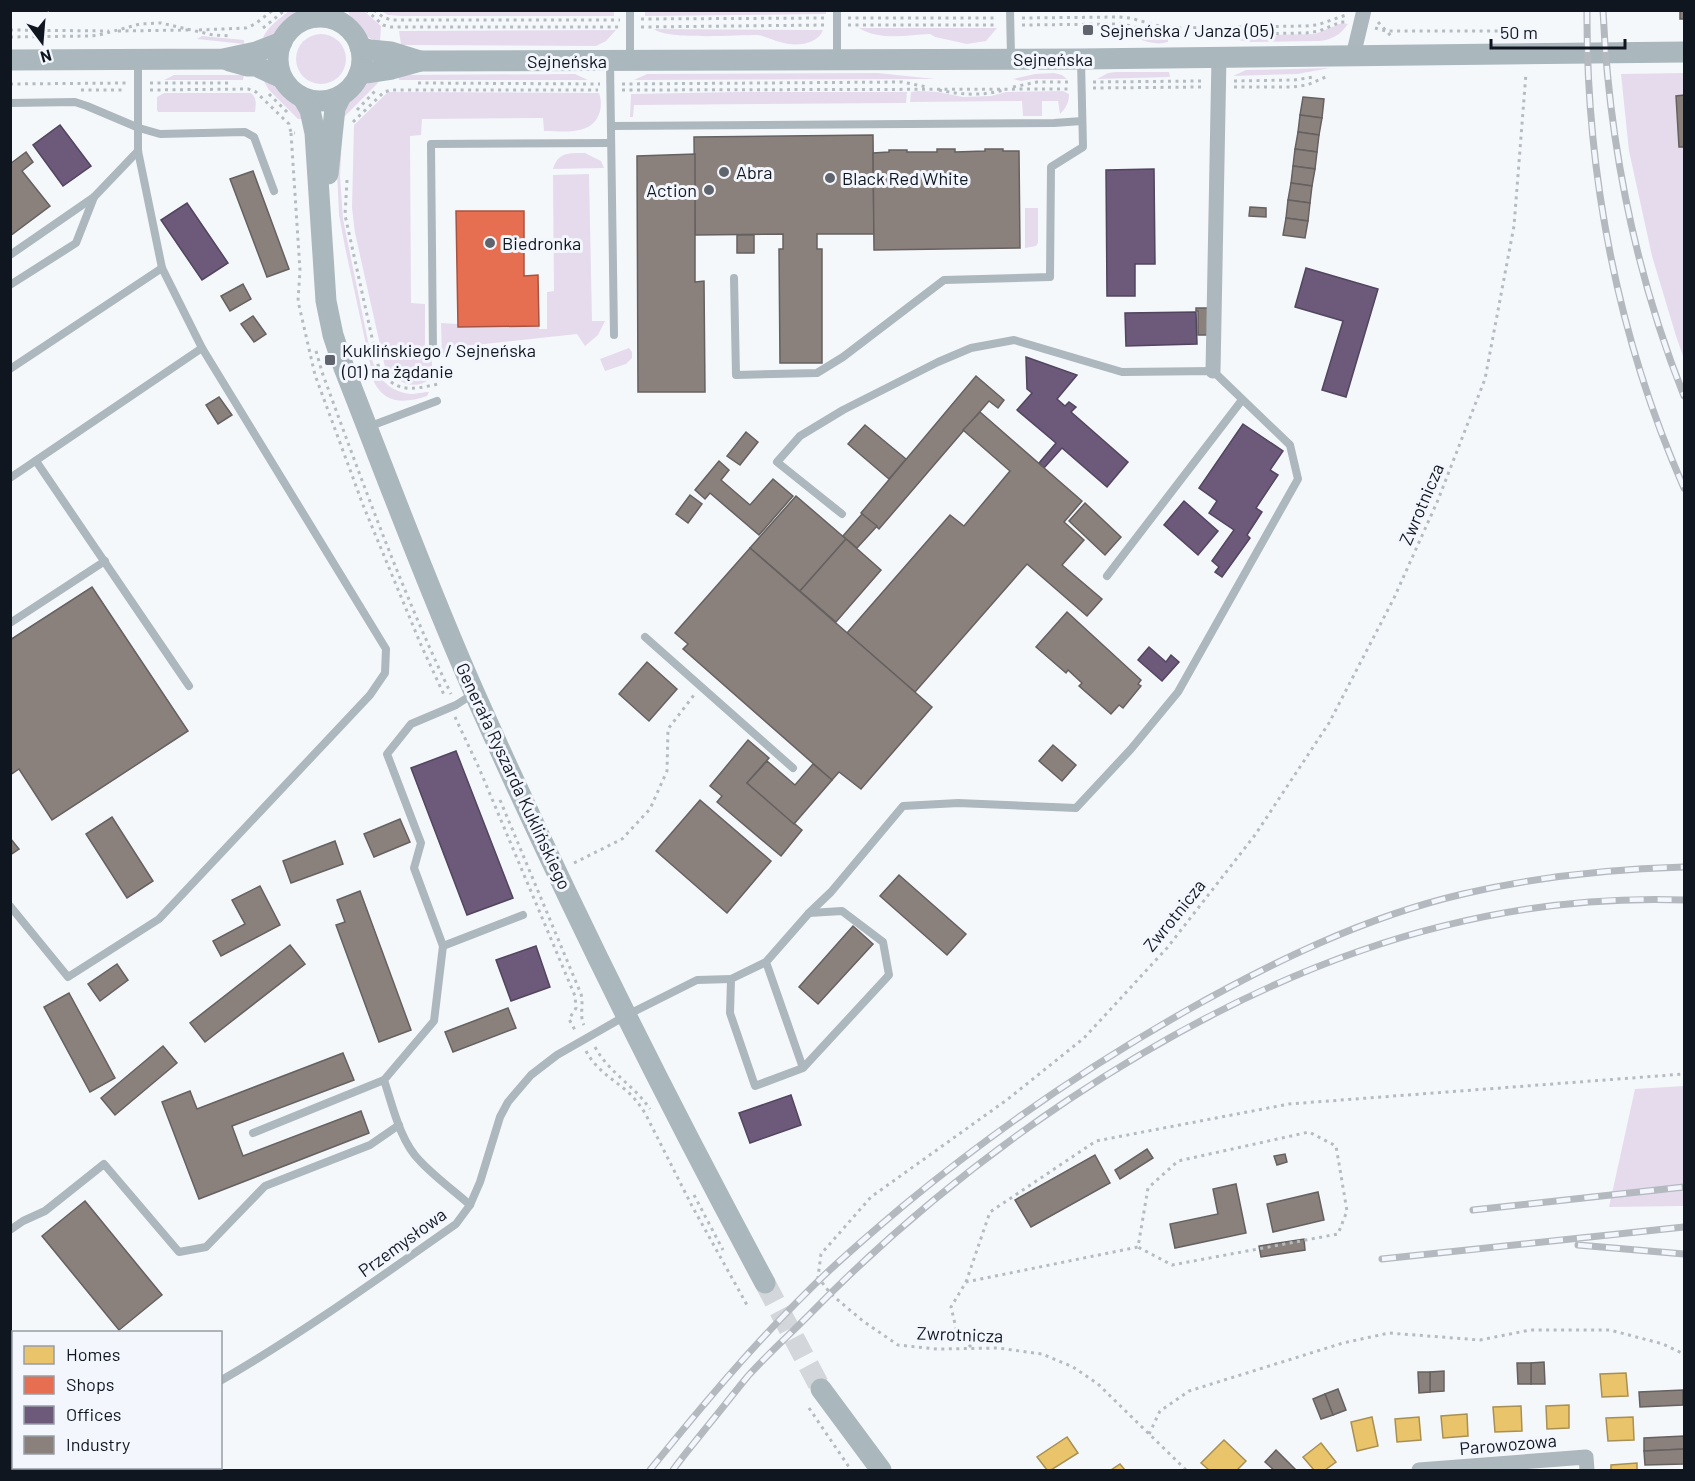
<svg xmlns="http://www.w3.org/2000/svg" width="1695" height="1481" font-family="Barlow,sans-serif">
  <rect width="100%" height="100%" fill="#f5f8fb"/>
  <g fill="#e5dbed">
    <polygon points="826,10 826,14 645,16 645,10"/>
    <path d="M289 11H305L275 37 262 42C264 29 279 19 289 11Z"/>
    <path d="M348 11H364L381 26 380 43C364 37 354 27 348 11Z"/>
    <polygon points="614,11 614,16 402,16 388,15 381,11"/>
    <path d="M1342 23 1348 24C1340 35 1332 40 1319 41L1248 42 1239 40 1233 36 1315 34Z"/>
    <path d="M1123 27 1165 37 1168 38V42C1152 47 1137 37 1121 34V28Z"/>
    <path d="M859 28H997L986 41 967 44 935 37 930 34C908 35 879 41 859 28Z"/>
    <path d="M654 29 823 30C818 45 794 47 780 42 772 40 766 36 757 35 737 35 666 40 654 29Z"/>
    <polygon points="616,30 606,41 596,46 401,45 399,31"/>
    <circle cx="321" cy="59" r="25"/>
    <polygon points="202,36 244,40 244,44 197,39"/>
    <polygon points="1330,68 1297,74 1233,76 1246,70"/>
    <polygon points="1116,72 1169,72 1170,77 1097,79 1108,73"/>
    <polygon points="878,73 935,79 634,80 647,74"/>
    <polygon points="1054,73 1062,75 1067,79 1032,79 1021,81 1013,79 1035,74"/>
    <polygon points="1684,73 1684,359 1676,336 1652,256 1629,151 1621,74"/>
    <polygon points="575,74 588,80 399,80 398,75"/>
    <polygon points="174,75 244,75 243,80 164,80"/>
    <path d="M381 77 377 84 343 118 342 109C352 94 365 83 381 77Z"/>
    <polygon points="262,78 278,83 288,96 297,103 304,119 298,119 269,90"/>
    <path d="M918 91 938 92 963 97 991 96 1006 92 1063 91 1069 94C1069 102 1066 108 1060 114L1058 101H1042V116H1023L1022 101 910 102 911 92Z"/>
    <path d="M388 92 599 93C604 107 599 125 583 129 571 133 556 131 544 131L543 118 422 119 421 135 410 136 411 303 425 304V353L431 352 433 376C417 393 396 383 385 367L355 233 352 208 354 125Z"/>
    <polygon points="740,92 907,92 906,103 635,105 634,105 633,117 630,117 631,94"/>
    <path d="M164 93H251C257 98 256 105 255 112H158L157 110V97Z"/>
    <path d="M342 137 340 176 343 219 371 356C377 376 387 391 410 394 416 394 424 392 429 392L427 396C406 403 385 405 374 382L345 247 339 215 336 150Z"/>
    <path d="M585 153 601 161 604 168 553 169C558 152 569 153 585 153Z"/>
    <polygon points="589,174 592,321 605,321 598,335 585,346 577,334 447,348 447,357 442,357 441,323 458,324 458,327 539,326 539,329 547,329 547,292 554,291 553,175"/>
    <polygon points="1025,208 1038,208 1038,243 1036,246 1025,248"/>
    <polygon points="629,348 632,352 632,358 626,364 605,371 600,359"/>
    <polygon points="1684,1086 1684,1206 1609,1207 1635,1089"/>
  </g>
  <g fill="#e9c46a" stroke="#a89054" stroke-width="1.5">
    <polygon points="1626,1373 1628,1396 1602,1397 1600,1374"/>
    <polygon points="1569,1405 1569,1428 1547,1429 1546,1406"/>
    <polygon points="1521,1406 1522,1431 1495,1432 1493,1407"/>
    <polygon points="1467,1414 1468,1436 1443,1438 1441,1416"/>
    <polygon points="1372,1417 1378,1446 1357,1451 1351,1422"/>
    <polygon points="1419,1417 1421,1440 1397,1442 1395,1419"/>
    <polygon points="1633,1417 1634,1440 1608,1441 1606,1418"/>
    <polygon points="1067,1437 1078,1453 1051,1470 1047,1470 1037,1457"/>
    <polygon points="1224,1440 1246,1461 1237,1470 1209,1470 1201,1463"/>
    <polygon points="1321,1443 1336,1462 1325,1470 1314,1470 1303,1457"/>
    <polygon points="1637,1463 1637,1470 1611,1470 1611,1465"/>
    <polygon points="1120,1464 1125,1470 1111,1470"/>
  </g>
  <polygon fill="#e76f51" stroke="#a65442" stroke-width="1.5" points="456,211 524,211 524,276 538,275 539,326 458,327"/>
  <g fill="#6d597a" stroke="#51455f" stroke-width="1.5">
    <polygon points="60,125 91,166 63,186 33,145"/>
    <polygon points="1154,169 1155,264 1135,264 1135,296 1107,296 1106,170"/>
    <polygon points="187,203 228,263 202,280 161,220"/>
    <polygon points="1306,268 1378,289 1346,397 1322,390 1343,321 1295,307"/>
    <polygon points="1196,312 1197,344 1126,346 1125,313"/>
    <polygon points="1026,357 1077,375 1057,399 1065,406 1069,402 1076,407 1071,412 1128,462 1107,487 1062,448 1044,468 1039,463 1056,443 1017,410 1032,393 1027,389"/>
    <polygon points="1243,424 1283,451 1270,470 1278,475 1256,508 1262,512 1247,535 1250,538 1222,577 1215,572 1219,567 1212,561 1234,530 1209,513 1217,501 1199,488"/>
    <polygon points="1184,501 1218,531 1198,555 1164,525"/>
    <polygon points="1149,647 1166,662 1171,655 1179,662 1162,681 1138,660"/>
    <polygon points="456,751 513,898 467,915 411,768"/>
    <polygon points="536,946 550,987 511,1001 496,960"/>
    <polygon points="791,1095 801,1125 750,1143 739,1113"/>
  </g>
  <g fill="#8a817c" stroke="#656160" stroke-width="1.5">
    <rect x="1680" y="10" width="4" height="9"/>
    <polygon points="1684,95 1684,147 1679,147 1676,96"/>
    <polygon points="1303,97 1324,99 1322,118 1300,115"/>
    <polygon points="1300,115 1322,118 1319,135 1298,132"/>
    <polygon points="1298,132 1319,135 1317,152 1295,149"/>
    <polygon points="873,135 874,234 817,234 817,249 822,249 822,363 780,363 779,249 783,249 783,234 695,235 694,137"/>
    <polygon points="937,149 955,149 955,152 985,151 985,149 1003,149 1003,151 1019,151 1020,248 874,250 873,153 889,152 889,150 907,150 907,152 937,152"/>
    <polygon points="1295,149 1317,152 1315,169 1293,166"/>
    <polygon points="26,152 33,162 22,171 50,206 10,236 10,164"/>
    <polygon points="695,154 695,282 704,281 705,392 638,392 637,156"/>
    <polygon points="1293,166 1315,169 1312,186 1291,183"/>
    <polygon points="253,171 289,269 267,277 230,179"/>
    <polygon points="1291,183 1312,186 1310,203 1288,200"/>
    <polygon points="1288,200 1310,203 1308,221 1286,218"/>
    <polygon points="1250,207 1266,208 1266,217 1249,216"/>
    <polygon points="1286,218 1308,221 1305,238 1283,235"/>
    <rect x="737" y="235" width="17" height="18"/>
    <polygon points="243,284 251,299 230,311 221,296"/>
    <polygon points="1196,308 1209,308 1207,335 1198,335 1198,311 1196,311"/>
    <polygon points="253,316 266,334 254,342 241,324"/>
    <polygon points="976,376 1004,400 998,408 989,401 879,529 861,513"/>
    <polygon points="219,397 232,415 218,424 206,405"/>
    <polygon points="980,412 1082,501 1064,522 1084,540 1062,565 1102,599 1087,616 1027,564 915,692 847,633 950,515 964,526 1010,471 963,430"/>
    <polygon points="865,425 906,459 889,479 848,444"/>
    <polygon points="746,432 758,442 740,465 727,456"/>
    <polygon points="719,461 729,470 721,480 750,505 773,479 793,496 759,535 710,493 705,499 695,490"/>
    <polygon points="690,495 702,504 688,523 676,514"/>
    <polygon points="796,496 846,539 800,591 750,548"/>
    <polygon points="1085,503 1121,537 1105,555 1069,521"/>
    <polygon points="862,514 877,526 857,548 843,536"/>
    <polygon points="846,539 881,570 836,622 800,591"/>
    <polygon points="750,548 932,707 861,789 839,772 832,780 683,649 688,644 675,633"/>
    <polygon points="92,587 188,731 52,820 19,769 10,775 10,640"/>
    <polygon points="1067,612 1141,680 1138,684 1141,686 1123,708 1119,705 1111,714 1079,686 1082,683 1068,670 1066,673 1036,647"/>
    <polygon points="647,662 677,689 649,721 619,694"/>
    <polygon points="748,740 769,758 747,783 802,830 781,856 717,802 722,796 710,786"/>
    <polygon points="1053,745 1076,765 1062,781 1039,761"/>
    <polygon points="767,761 795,785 813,764 832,780 794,824 747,783"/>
    <polygon points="700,800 771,861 727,913 656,851"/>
    <polygon points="112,817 153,881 127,898 86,834"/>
    <polygon points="400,819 410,842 374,857 364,834"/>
    <polygon points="10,838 19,849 10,855"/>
    <polygon points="335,841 343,864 291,883 283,861"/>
    <polygon points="899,875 966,934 947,955 880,896"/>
    <polygon points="260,886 280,925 221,956 213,941 245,924 232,900"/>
    <polygon points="360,891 411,1030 379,1042 336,925 345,922 337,900"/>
    <polygon points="853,926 873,944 818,1004 799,987"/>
    <polygon points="290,945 305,964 205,1042 190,1023"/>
    <polygon points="117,964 128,980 100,1001 88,984"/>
    <polygon points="69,993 115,1078 90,1092 44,1007"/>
    <polygon points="508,1008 516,1028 453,1052 445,1032"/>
    <polygon points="163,1046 177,1063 115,1115 101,1098"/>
    <polygon points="343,1053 354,1080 232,1126 243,1156 361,1111 369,1133 199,1199 162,1102 190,1091 197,1109"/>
    <polygon points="1147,1149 1153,1158 1120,1179 1115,1170"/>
    <polygon points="1285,1154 1287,1162 1277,1165 1274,1156"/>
    <polygon points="1095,1155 1110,1183 1031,1227 1015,1200"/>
    <polygon points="1236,1184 1246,1233 1175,1248 1170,1224 1218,1214 1213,1189"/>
    <polygon points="1318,1192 1324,1220 1273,1232 1267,1204"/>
    <polygon points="85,1201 162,1295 119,1330 42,1236"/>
    <polygon points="1304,1239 1305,1250 1261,1257 1259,1246"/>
    <polygon points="1544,1362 1545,1384 1531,1384 1531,1363"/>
    <polygon points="1517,1363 1531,1363 1531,1384 1518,1384"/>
    <polygon points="1444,1371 1444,1391 1430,1392 1430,1372"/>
    <polygon points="1418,1372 1430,1372 1430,1392 1419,1393"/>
    <polygon points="1338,1389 1346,1410 1333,1415 1325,1394"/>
    <polygon points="1683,1390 1683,1405 1640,1407 1639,1392"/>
    <polygon points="1325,1394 1333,1415 1321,1419 1313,1399"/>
    <polygon points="1684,1436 1684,1449 1644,1451 1644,1438"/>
    <polygon points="1684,1449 1684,1464 1645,1465 1644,1451"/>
    <polygon points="1276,1450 1296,1470 1274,1470 1265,1462"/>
  </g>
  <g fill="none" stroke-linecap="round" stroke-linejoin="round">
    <polyline stroke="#d3d6da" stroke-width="21" stroke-dasharray="21 10" stroke-linecap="butt" points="765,1283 821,1389"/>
    <g stroke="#b5bcc1" stroke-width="3" stroke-dasharray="3 4.5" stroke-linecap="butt">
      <polyline points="366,10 383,25 391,27 619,27"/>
      <polyline points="374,10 383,17 391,20 620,20"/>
      <polyline points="848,18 998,18"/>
      <polyline points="1022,18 1119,17 1130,18 1163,27 1179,28 1305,26 1317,25 1346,15"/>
      <polyline points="641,19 827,18"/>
      <polyline points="1378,22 1392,37"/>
      <polyline points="848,25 997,25"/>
      <path d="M1022 25 1120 24C1137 26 1153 34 1170 35L1306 33 1319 31 1341 22H1345"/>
      <polyline points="641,27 826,25"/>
      <polyline points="263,28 285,10"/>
      <polyline points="1375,28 1386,31 1504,31 1515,34"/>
      <polyline points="10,30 109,31"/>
      <polyline points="199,30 246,28 255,24 273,10"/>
      <polyline points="118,31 190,30"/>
      <polyline points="10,37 90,36 99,35 140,24 161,23 213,35 232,36"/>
      <polyline points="1234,81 1294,80 1314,77"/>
      <polyline points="1093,82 1203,81"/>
      <polyline points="150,83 231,83"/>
      <polyline points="418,83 600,84"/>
      <polyline points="10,84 126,83"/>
      <polyline points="622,84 902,82 927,87"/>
      <polyline points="1013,87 1037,82 1068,82"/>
      <polyline points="1234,87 1293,87 1307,85 1328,76"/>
      <polyline points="1093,88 1204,87"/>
      <polyline points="81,90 126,90"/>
      <polyline points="150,90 248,89 256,92 289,124 291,133 295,133"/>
      <polyline points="622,90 1069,89"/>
      <path d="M939 90C960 95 983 96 1003 90"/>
      <polyline points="269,94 288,113"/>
      <polyline points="357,110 375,91"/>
      <polyline points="353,122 384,92 392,90 598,90"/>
      <polyline points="291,133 300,270 298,301 315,375 363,505 421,645 445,697"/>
      <path d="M347 180 345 215 378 365C393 394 411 390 438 384"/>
      <path d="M316 351 322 372C362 481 401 589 451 694"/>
      <polyline points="455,717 479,768 575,996 576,1008 569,1019 576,1032"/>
      <path d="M500 800 581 994C584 1005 579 1015 584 1025"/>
      <polyline points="574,863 622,839 650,809 667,771 668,729 694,695"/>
      <path d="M595 1047C609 1073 634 1085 650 1109"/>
      <path d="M586 1051C596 1070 613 1079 628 1092 635 1099 641 1106 646 1115L692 1206 747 1305"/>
      <polyline points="694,1195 723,1250"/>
      <polyline points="966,1282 990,1212 1096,1141 1289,1104 1684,1074"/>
      <polyline points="971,1347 957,1332 951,1307 966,1282 1138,1247 1148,1188 1178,1161 1309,1132 1336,1146 1347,1211 1338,1234 1172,1265 1138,1247"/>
      <polyline points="809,1408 851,1470"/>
      <polyline points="1149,1434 1160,1411 1189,1391 1343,1343 1389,1333 1480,1340 1530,1330 1610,1330 1663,1344 1684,1354"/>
      <polyline points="1186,1470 1098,1384 1073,1367 1042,1354 998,1348 937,1349 898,1345 863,1321 845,1306 830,1293 818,1277 821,1254 871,1197 1008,1099 1084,1038 1167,948 1255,835 1329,723 1394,598 1438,500 1485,379 1514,226 1526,73"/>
    </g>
    <g stroke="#adb7be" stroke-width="8">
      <polyline points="630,10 630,59"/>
      <polyline points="837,10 837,57"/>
      <polyline points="1010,10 1011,57"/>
      <polyline points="610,62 614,335"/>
      <polyline points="10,103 75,102 87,106 139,128 160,134 245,132 254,137 274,191"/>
      <polyline points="611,126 1054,123 1082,121"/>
      <polyline points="10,255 94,197 138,151"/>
      <polyline points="734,278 736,375 817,373 843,357 944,280 1050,277 1051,167 1083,147 1081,61"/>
      <polyline points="10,285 76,243 94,197"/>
      <polyline points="433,353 431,144 611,143"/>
      <polyline points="10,369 162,268"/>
      <polyline points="368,427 437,401"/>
      <polyline points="36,461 189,686"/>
      <polyline points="10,478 202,348"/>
      <polyline points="1107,576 1242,400"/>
      <polyline points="10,623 105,561"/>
      <polyline points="645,637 793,768"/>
      <polyline points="10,906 68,977 159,919 370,695 385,673 386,649 202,348 162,268 138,151 138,60"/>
      <polyline points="809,913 831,892 903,806 958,803 1076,808 1131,749 1178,692 1298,479 1290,445 1213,371 1122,372 1014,340 971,348 938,362 843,410 800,436 777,462 842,514"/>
      <polyline points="443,946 523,915"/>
      <polyline points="766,962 731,979 730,1013 755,1086 803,1068 889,975 883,942 842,911 809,913 766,962 803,1068"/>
      <polyline points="253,1133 384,1080"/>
      <path d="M470 1205C453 1190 435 1177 420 1161 400 1141 393 1107 384 1080L434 1021 443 946 414 868 421 843 387 754 411 724 456 705 473 694"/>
      <polyline points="10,1230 23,1221 45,1211 104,1164 179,1252 206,1247 265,1186 370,1145 399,1125"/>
      <polyline points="10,1341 14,1345"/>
      <path d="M220 1381C303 1333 379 1278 456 1224L470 1205 480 1182 500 1117 508 1102 531 1075 557 1055 627 1015 697 980 731 979"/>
    </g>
    <g stroke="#adb7be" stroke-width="15">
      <polyline points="1353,56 1364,10"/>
      <polyline points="1213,371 1219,57"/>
      <polyline points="10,1449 14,1452"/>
      <polyline points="26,1468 28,1470"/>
      <polyline points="1419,1470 1586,1457 1587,1470"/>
    </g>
    <g stroke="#aab7bd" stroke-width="21">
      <circle cx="320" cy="59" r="42"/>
      <polyline points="360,47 370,50 391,52 420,61"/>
      <polyline points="10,60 223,59 256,52 282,42"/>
      <polyline points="229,61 247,66 256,66 282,78"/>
      <polyline points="359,74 392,69 421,61 1081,59 1684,52"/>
      <path d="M303 98 310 110 315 133 326 301 333 335 344 368C387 477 427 586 474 692 563 893 661 1090 765 1283"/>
      <polyline points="328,174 335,108 341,96"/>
      <polyline points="821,1389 881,1470"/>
    </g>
    <defs>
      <g id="rail">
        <path d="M1587 10C1586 174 1618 339 1684 488"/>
        <path d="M1603 10C1609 143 1635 273 1684 396"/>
        <polyline points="1473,1210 1684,1187"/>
        <polyline points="1578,1245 1684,1254"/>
        <polyline points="1382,1259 1684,1227"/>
        <path d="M650 1470C701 1407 752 1346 810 1289 839 1260 871 1233 903 1206 991 1133 1084 1069 1184 1012 1271 963 1364 917 1463 894 1535 877 1610 869 1684 867"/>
        <path d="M673 1470C683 1456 695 1442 706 1428 720 1411 734 1393 748 1376 767 1355 788 1336 808 1316 887 1235 974 1163 1068 1100 1255 976 1457 892 1684 900"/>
      </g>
    </defs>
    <use href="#rail" stroke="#b3b9be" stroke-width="7"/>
    <use href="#rail" stroke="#f3f7fd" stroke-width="4.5" stroke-dasharray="14" stroke-linecap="butt"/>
  </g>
  <g fill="#60656d" stroke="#f3f7fd" stroke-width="2">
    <rect x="1082" y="24" width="12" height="12" rx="3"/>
    <circle cx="724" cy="172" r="6"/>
    <circle cx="830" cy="178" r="6"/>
    <circle cx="709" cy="190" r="6"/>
    <circle cx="490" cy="243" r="6"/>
    <rect x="324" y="354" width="12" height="12" rx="3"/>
  </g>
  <g text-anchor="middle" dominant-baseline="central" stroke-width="6" stroke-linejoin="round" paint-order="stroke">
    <g font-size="18" fill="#101620" stroke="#f3f7fd" text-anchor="start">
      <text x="1100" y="30">Sejneńska / Janza (05)</text>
      <text x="736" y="172">Abra</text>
      <text x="842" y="178">Black Red White</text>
      <text x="697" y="190" text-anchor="end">Action</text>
      <text x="502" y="243">Biedronka</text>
      <text x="342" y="350">Kuklińskiego / Sejneńska<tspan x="342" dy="21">(01) na żądanie</tspan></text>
    </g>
    <g font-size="18" fill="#101620" stroke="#f3f7fd">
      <text x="1053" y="59">Sejneńska</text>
      <text x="567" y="61">Sejneńska</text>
      <text transform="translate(1421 504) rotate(-67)">Zwrotnicza</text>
      <text transform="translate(514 776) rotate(65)">Generała Ryszarda Kuklińskiego</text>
      <text transform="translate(1174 915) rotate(-51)">Zwrotnicza</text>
      <text transform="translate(402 1242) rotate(-36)">Przemysłowa</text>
      <text transform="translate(960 1334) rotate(2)">Zwrotnicza</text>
      <text transform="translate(1508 1444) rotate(-5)">Parowozowa</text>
    </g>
  </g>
  <rect width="1695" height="1481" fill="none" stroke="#101620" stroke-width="24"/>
  <rect x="12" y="1331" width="210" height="138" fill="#f3f7fd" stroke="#989da5" stroke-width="1.5"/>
  <rect x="24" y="1346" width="30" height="18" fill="#e9c46a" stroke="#989da5" stroke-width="1.5"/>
  <text x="66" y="1361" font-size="18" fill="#101620">Homes</text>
  <rect x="24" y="1376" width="30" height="18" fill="#e76f51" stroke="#989da5" stroke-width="1.5"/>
  <text x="66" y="1391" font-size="18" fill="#101620">Shops</text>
  <rect x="24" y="1406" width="30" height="18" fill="#6d597a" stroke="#989da5" stroke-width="1.5"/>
  <text x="66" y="1421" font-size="18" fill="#101620">Offices</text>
  <rect x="24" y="1436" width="30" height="18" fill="#8a817c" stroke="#989da5" stroke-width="1.5"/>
  <text x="66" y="1451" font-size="18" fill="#101620">Industry</text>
  <g transform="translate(42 42) rotate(164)" stroke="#f3f7fd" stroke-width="4.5" paint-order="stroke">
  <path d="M0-4.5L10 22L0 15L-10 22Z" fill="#101620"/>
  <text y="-9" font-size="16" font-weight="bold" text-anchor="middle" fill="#101620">N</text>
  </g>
  <path d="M1491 39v9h134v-9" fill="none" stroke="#101620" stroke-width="3"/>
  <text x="1500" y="39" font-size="18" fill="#101620" stroke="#f3f7fd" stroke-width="4.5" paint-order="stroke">50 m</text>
</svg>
